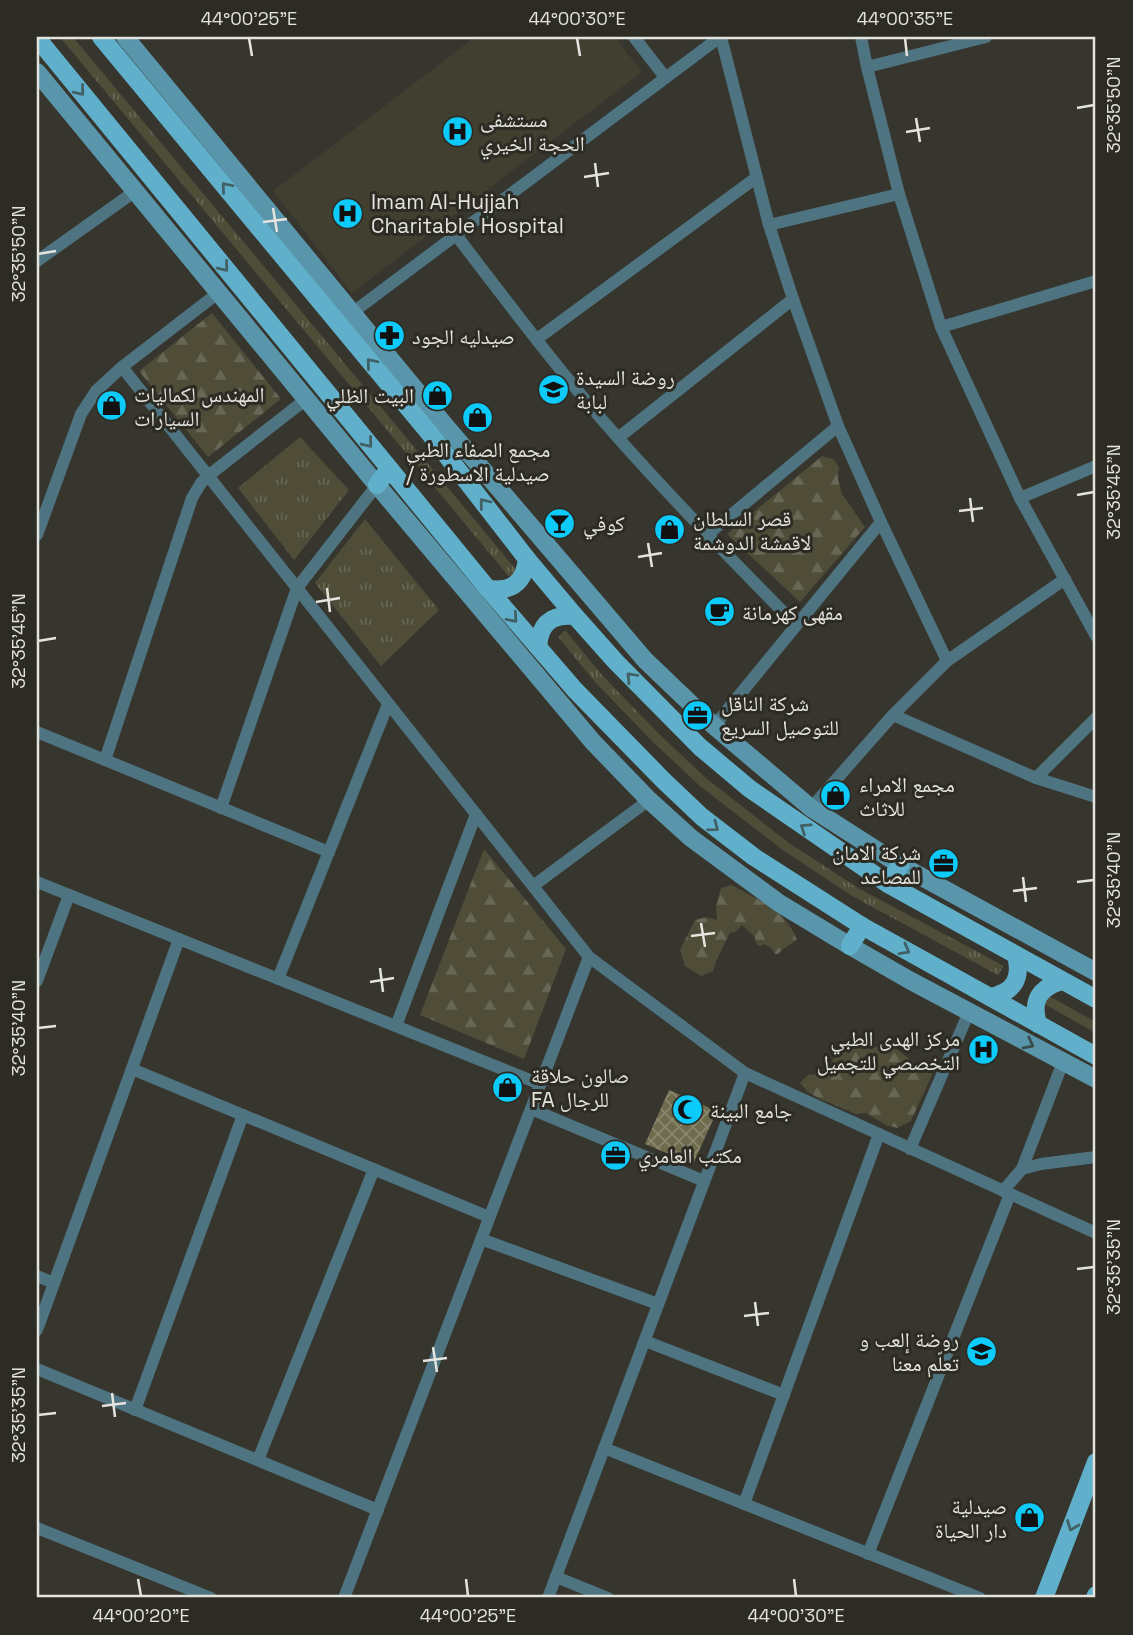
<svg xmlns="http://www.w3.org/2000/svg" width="1133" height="1635" font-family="'Space Grotesk','Noto Naskh Arabic',sans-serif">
  <defs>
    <pattern id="grass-tufts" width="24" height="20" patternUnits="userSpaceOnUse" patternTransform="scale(1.75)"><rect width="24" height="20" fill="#4f4c38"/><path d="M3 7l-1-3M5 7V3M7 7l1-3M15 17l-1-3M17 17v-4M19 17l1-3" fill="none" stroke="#686654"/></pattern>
    <pattern id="forest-firs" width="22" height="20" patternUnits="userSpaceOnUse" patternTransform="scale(1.75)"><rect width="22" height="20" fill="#4f4c38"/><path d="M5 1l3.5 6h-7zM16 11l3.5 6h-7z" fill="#686654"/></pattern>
    <pattern id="building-cross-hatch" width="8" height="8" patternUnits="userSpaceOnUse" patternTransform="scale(1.75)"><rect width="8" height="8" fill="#6f6b4e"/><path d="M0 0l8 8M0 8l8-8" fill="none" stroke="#8a876f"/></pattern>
  </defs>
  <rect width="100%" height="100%" fill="#37362e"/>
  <polygon fill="#413f30" points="475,37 615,37 642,72 352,293 273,191"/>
  <g fill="url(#grass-tufts)">
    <polygon points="60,37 73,37 523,578 515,584"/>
    <polygon points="300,437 349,490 294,560 238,488"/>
    <polygon points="365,519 439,610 381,666 315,583"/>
    <polygon points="565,630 602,675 659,734 707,779 789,843 858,888 1004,966 998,975 852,896 783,850 701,787 652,741 595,682 558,637"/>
    <polygon points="1049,996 1096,1022 1096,1033 1044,1004"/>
  </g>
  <g fill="url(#forest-firs)">
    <polygon points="212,313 281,399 208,457 139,371"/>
    <polygon points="822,456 833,459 839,467 838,479 842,494 865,527 800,602 727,534"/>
    <polygon points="484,849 566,949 524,1059 420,1015"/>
    <path d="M731 885C758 899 786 911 797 940L783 949 778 954H775L771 948 764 944 761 946 757 945 754 936 742 925 735 932 730 933 716 961 713 971 701 976 685 966 680 950 695 920 707 917 717 920 716 907 721 888Z"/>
    <path d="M863 1046 895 1048 916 1064 931 1062 932 1075 911 1121 897 1128 886 1125 866 1113 856 1114 820 1099 808 1092 800 1083 808 1075C825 1073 829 1073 834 1056L847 1050Z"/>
  </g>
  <polygon fill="url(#building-cross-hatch)" points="669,1090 717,1111 693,1164 645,1144"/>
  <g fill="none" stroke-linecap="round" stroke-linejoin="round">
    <g stroke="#4f7481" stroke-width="12">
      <polyline points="634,37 665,77"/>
      <polyline points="721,37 769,225 793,299 838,426 881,522 947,661"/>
      <polyline points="861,37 867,67 899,194 941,327 1020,498 1096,636"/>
      <polyline points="867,67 986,37"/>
      <polyline points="769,225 899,194"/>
      <path d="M456 235C509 304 561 374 619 439 676 503 736 564 796 625"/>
      <polyline points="37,261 134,192"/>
      <polyline points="352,313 720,37"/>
      <polyline points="941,327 1096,281"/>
      <polyline points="537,339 757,177"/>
      <polyline points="122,367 589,957 745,1073 1096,1233"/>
      <polyline points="618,438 793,299"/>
      <polyline points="1020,498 1096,466"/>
      <polyline points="37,535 81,414 96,391 122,367 218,293"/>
      <polyline points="707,535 838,426"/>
      <polyline points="893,715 1036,778 1096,797"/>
      <polyline points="714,726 881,522"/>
      <polyline points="37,732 329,852"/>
      <polyline points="105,760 192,498 201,483 208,476 305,400"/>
      <polyline points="1036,778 1096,718"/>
      <polyline points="221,808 297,588 377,485"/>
      <polyline points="811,808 893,715 947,661 1065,579"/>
      <polyline points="37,882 540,1084"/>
      <polyline points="533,886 649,800"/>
      <polyline points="278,979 388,704"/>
      <polyline points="37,981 69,895"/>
      <polyline points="396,1026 476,814"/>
      <polyline points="132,1069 489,1217"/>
      <polyline points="531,1109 704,1181"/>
      <polyline points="910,1149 969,1012"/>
      <polyline points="1022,1169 1063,1062"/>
      <polyline points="1003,1191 1022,1169 1041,1164 1096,1157"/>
      <polyline points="481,1239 658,1304"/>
      <polyline points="37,1276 54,1283"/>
      <polyline points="37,1330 179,939"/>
      <polyline points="645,1341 784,1395"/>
      <polyline points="37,1369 378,1510"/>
      <polyline points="135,1410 243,1115"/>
      <polyline points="604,1448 980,1598"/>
      <polyline points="258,1460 374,1169"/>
      <polyline points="744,1504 879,1134"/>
      <polyline points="37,1528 211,1598"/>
      <polyline points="868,1554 1010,1194"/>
      <polyline points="556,1577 608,1598"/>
      <polyline points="344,1598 589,957"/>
      <polyline points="548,1598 745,1073"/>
    </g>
    <g stroke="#5a96ab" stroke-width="18">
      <polyline points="125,37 443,423 645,660 714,726 811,808 900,865 1096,972"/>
      <polyline points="37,72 377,485 593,742 649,800 691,838 779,903 850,946 911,981 1096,1079"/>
    </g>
    <g stroke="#60b0cb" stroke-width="18">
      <polyline points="101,37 430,434 527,559 575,616 616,662 700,747 750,789 888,884 1096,999"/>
      <polyline points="37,38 488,589 575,690 664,781 702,817 754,857 862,926 1096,1056"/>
      <polyline points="377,485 389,469"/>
      <path d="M488 589C512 592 524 583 527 559"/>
      <path d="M538 647C540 623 551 614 575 616"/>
      <polyline points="888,884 900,865"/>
      <polyline points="850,946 862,926"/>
      <path d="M990 997C1014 992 1022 979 1016 955"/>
      <path d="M1038 1024C1031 1000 1039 988 1062 981"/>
      <polyline points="1044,1598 1096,1462"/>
      <polyline points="1095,1598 1096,1595"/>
    </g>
  </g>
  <defs><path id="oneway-chevron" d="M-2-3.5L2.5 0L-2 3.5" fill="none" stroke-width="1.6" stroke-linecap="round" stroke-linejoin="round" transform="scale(1.75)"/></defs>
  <g stroke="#416167">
    <use href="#oneway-chevron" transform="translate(80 91) rotate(51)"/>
    <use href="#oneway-chevron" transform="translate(226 187) rotate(-130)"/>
    <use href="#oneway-chevron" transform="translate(224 267) rotate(51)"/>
    <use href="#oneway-chevron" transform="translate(371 363) rotate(-130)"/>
    <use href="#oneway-chevron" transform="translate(368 443) rotate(51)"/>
    <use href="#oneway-chevron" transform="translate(484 503) rotate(-128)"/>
    <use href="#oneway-chevron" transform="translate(513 618) rotate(49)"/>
    <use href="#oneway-chevron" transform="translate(631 677) rotate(-134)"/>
    <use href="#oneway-chevron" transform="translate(714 827) rotate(37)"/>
    <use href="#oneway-chevron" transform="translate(805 828) rotate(-146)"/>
    <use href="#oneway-chevron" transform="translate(905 950) rotate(29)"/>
    <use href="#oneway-chevron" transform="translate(1072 1526) rotate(111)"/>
  </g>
  <use stroke="#3a4c4c" href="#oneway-chevron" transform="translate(1029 1044) rotate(28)"/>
  <path fill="none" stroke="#e4e3de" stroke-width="2.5" d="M249 38 252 56M577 38 580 56M905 38 907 56M1077 108 1094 105M916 118 920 142M906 132 930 128M595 163 598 187M584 177 609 173M273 208 277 232M263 222 287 219M38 254 56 251M1077 495 1094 492M970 498 973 522M959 511 983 508M648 543 652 567M638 557 662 553M327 588 330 612M316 602 340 598M38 641 56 638M1023 877 1026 902M1077 882 1094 880M1013 891 1037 888M701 923 705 947M691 936 715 933M380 968 383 992M370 982 394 978M38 1028 56 1026M1077 1269 1094 1267M755 1302 758 1326M744 1316 769 1313M433 1347 437 1372M423 1361 447 1358M112 1393 115 1417M102 1406 126 1403M38 1415 56 1413M138 1579 141 1596M466 1579 468 1596M794 1579 796 1596"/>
  <defs>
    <symbol id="hospital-disc" viewBox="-11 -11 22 22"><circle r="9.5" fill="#0ccafa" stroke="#2d2c24"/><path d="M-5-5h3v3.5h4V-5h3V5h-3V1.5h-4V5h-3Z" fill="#111"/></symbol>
    <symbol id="pharmacy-disc" viewBox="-11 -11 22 22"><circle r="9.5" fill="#0ccafa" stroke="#2d2c24"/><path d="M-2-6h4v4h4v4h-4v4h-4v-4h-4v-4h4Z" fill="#111"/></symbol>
    <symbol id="school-disc" viewBox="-11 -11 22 22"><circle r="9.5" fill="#0ccafa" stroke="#2d2c24"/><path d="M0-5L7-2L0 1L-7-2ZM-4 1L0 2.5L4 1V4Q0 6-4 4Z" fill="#111"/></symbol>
    <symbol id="shop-disc" viewBox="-11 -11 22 22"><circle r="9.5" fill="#0ccafa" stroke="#2d2c24"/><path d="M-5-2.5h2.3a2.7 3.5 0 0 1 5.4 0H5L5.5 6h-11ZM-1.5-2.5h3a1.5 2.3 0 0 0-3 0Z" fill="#111"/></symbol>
    <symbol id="bar-disc" viewBox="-11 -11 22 22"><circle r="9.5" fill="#0ccafa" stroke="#2d2c24"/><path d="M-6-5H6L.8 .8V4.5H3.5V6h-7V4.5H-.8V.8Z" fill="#111"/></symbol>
    <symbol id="cafe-disc" viewBox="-11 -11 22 22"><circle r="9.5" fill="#0ccafa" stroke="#2d2c24"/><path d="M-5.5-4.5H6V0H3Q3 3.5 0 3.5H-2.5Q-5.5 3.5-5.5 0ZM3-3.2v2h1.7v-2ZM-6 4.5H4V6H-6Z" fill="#111"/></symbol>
    <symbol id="office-disc" viewBox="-11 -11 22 22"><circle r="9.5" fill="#0ccafa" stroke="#2d2c24"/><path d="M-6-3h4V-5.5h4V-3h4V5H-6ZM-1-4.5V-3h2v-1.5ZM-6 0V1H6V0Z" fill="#111"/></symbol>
    <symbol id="mosque-disc" viewBox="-11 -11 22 22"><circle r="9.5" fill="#0ccafa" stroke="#2d2c24"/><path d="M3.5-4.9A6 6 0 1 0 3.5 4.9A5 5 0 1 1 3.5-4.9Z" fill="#111"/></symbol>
  </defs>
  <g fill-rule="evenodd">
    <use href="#hospital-disc" x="440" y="114" width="35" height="35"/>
    <use href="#hospital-disc" x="330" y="196" width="35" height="35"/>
    <use href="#pharmacy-disc" x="372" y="318" width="35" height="35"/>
    <use href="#school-disc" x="536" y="372" width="35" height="35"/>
    <use href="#shop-disc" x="420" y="378" width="35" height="35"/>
    <use href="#shop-disc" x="94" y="388" width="35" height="35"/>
    <use href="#shop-disc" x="460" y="400" width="35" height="35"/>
    <use href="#bar-disc" x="542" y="506" width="35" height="35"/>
    <use href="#shop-disc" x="652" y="512" width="35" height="35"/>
    <use href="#cafe-disc" x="702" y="594" width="35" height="35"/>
    <use href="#office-disc" x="680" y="698" width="35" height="35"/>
    <use href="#shop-disc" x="818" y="778" width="35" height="35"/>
    <use href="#office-disc" x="926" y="846" width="35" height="35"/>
    <use href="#hospital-disc" x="966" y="1032" width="35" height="35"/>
    <use href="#shop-disc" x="490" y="1070" width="35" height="35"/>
    <use href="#mosque-disc" x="670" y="1092" width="35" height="35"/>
    <use href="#office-disc" x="598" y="1138" width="35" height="35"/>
    <use href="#school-disc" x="964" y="1334" width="35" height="35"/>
    <use href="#shop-disc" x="1012" y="1500" width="35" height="35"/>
  </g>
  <g text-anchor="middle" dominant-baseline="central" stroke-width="6" stroke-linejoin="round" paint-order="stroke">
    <g font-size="21" fill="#e4e3de" stroke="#2d2c24" text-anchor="start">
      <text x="480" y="119">مستشفى<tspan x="480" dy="24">الحجة الخيري</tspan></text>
      <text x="371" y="201">Imam Al-Hujjah<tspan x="371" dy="24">Charitable Hospital</tspan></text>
      <text x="412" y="336">صيدليه الجود</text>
      <text x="576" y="377">روضة السيدة<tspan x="576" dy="24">لبابة</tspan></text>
      <text x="134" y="394">المهندس لكماليات<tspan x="134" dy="24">السيارات</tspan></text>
      <text x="414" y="395" text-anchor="end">البيت الظلي</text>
      <text x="478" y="449" text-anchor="middle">مجمع الصفاء الطبي<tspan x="478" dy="24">/ صيدلية الاسطورة</tspan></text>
      <text x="693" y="518">قصر السلطان<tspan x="693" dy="24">لاقمشة الدوشمة</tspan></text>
      <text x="583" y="523">كوفي</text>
      <text x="742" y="612">مقهى كهرمانة</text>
      <text x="721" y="703">شركة الناقل<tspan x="721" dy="24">للتوصيل السريع</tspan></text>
      <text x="859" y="784">مجمع الامراء<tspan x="859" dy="24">للاثاث</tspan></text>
      <text x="921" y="852" text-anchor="end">شركة الامان<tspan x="921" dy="24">للمصاعد</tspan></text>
      <text x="960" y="1038" text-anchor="end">مركز الهدى الطبي<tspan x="960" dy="24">التخصصي للتجميل</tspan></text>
      <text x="531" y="1075">صالون حلاقة<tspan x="531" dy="24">FA للرجال</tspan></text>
      <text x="710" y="1110">جامع البينة</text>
      <text x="638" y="1155">مكتب العامري</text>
      <text x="959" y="1339" text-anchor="end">روضة إلعب و<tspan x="959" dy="24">تعلّم معنا</tspan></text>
      <text x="1007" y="1506" text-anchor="end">صيدلية<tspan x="1007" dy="24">دار الحياة</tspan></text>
    </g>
  </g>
  <rect width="1133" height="1635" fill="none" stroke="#2d2c24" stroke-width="77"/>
  <rect x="38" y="38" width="1056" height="1558" fill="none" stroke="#e4e3de" stroke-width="2.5"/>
  <g font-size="18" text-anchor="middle" fill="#e4e3de">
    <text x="249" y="25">44°00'25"E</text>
    <text x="577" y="25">44°00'30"E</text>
    <text x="905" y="25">44°00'35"E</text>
    <text transform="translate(1114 105) rotate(-90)" y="6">32°35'50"N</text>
    <text transform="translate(19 254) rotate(-90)" y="6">32°35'50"N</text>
    <text transform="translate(1114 492) rotate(-90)" y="6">32°35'45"N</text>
    <text transform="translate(19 641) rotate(-90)" y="6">32°35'45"N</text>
    <text transform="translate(1114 880) rotate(-90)" y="6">32°35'40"N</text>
    <text transform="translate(19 1028) rotate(-90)" y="6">32°35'40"N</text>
    <text transform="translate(1114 1267) rotate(-90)" y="6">32°35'35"N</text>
    <text transform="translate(19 1415) rotate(-90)" y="6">32°35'35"N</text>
    <text x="141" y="1622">44°00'20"E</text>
    <text x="468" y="1622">44°00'25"E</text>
    <text x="796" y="1622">44°00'30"E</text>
  </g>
</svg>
